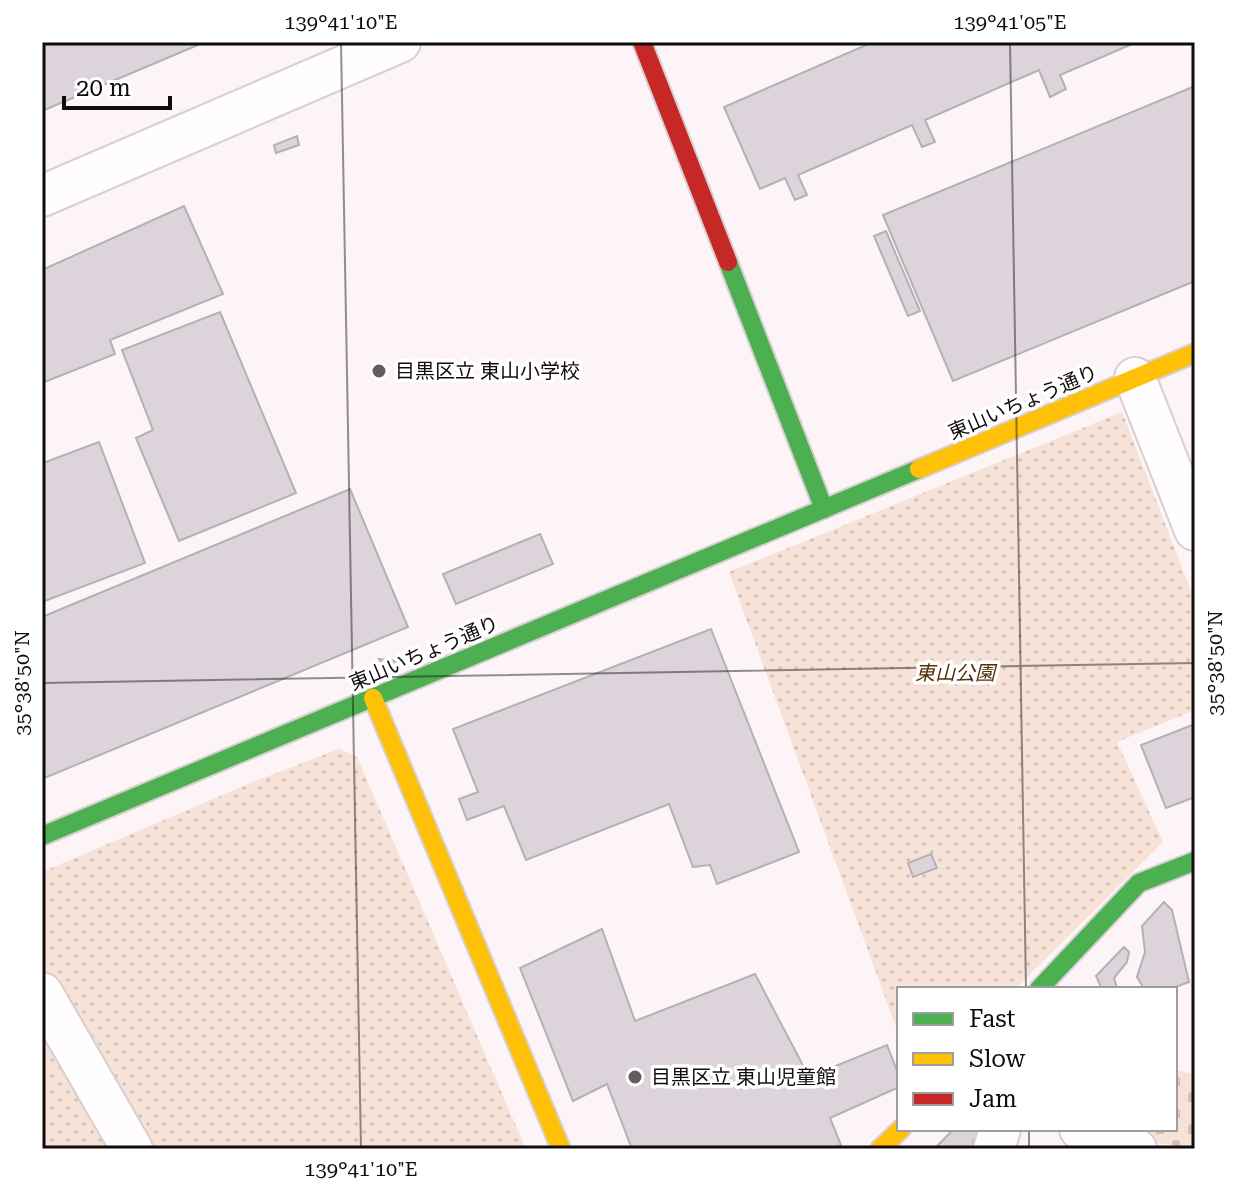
<svg xmlns="http://www.w3.org/2000/svg" width="1237" height="1191" font-family="'Roboto Serif','Noto Sans JP',serif">
  <defs>
    <pattern id="cemetery-stones" width="16" height="16" patternUnits="userSpaceOnUse" patternTransform="scale(2)"><rect width="16" height="16" fill="#f7e2d7"/><path d="M2 7V4a2 2 0 0 1 4 0v3zM10 15v-3a2 2 0 0 1 4 0v3z" fill="#d3c1b7"/></pattern>
    <pattern id="park-dots" width="8" height="8" patternUnits="userSpaceOnUse" patternTransform="scale(2)"><rect width="8" height="8" fill="#f7e2d7"/><path d="M2 2h.1M6 6h.1" fill="none" stroke="#d3c1b7" stroke-width="1.8" stroke-linecap="round"/></pattern>
  </defs>
  <rect width="100%" height="100%" fill="#fcf4f6"/>
  <polygon fill="url(#cemetery-stones)" points="1175,1070 1195,1074 1195,1149 1121,1137 1121,1129 1175,1129"/>
  <g fill="url(#park-dots)">
    <polygon points="1122,412 1195,601 1195,710 1117,742 1163,842 1015,989 899,989 899,1035 729,572"/>
    <polygon points="339,749 357,757 526,1149 42,1149 42,872 258,780"/>
  </g>
  <g fill="#dcd4da" stroke="#b6b0b3" stroke-width="2">
    <polygon points="42,42 205,42 42,111"/>
    <polygon points="873,42 1137,42 1060,75 1066,89 1050,97 1039,70 925,120 935,142 922,147 912,125 798,175 807,195 795,200 785,178 760,189 724,107"/>
    <polygon points="1195,86 1195,281 953,381 883,215"/>
    <polygon points="297,136 299,145 276,153 274,145"/>
    <polygon points="184,206 223,294 110,340 115,354 42,383 42,270"/>
    <polygon points="886,231 920,311 908,316 874,236"/>
    <polygon points="220,312 296,493 179,541 136,438 153,430 122,350"/>
    <polygon points="99,442 145,563 42,602 42,460 43,463"/>
    <polygon points="350,489 408,627 42,779 42,617"/>
    <polygon points="540,534 553,564 456,604 443,574"/>
    <polygon points="711,629 799,852 717,884 710,865 693,867 669,804 526,860 504,806 467,820 459,799 478,792 453,729"/>
    <polygon points="379,659 398,661 384,667"/>
    <polygon points="1195,724 1195,797 1166,808 1141,745"/>
    <polygon points="931,854 937,868 913,877 908,863"/>
    <polygon points="1164,902 1172,910 1189,982 1170,989 1144,989 1137,977 1145,952 1142,926"/>
    <polygon points="602,929 635,1021 755,974 809,1077 887,1045 899,1076 899,1087 830,1118 841,1145 829,1149 632,1149 607,1084 573,1101 520,968"/>
    <polygon points="1124,947 1129,952 1127,962 1114,978 1117,988 1102,989 1096,976"/>
    <polygon points="954,1129 983,1129 973,1142 974,1149 937,1149 937,1146"/>
  </g>
  <g fill="none" stroke-linecap="round" stroke-linejoin="round">
    <defs>
      <g id="street">
        <polyline points="42,196 400,42"/>
        <polyline points="1135,378 1195,530"/>
        <polyline points="42,993 132,1149"/>
        <polyline points="1080,1129 1136,1149"/>
        <polyline points="994,1149 1000,1129"/>
      </g>
      <g id="fast">
        <polyline points="728,262 824,509"/>
        <polyline points="42,836 919,469"/>
        <polyline points="1039,989 1139,883 1195,861"/>
      </g>
      <g id="slow">
        <polyline points="919,469 1195,353"/>
        <polyline points="373,698 561,1149"/>
        <polyline points="880,1149 901,1129"/>
      </g>
      <polyline id="jam" points="642,42 728,262"/>
    </defs>
    <use href="#street" stroke="#d7cfd2" stroke-width="44"/>
    <use href="#fast" stroke="#d7cfd2" stroke-width="22"/>
    <use href="#slow" stroke="#d7cfd2" stroke-width="22"/>
    <use href="#jam" stroke="#d7cfd2" stroke-width="22"/>
    <use href="#street" stroke="#fffdfe" stroke-width="40"/>
    <use href="#fast" stroke="#4caf50" stroke-width="18"/>
    <use href="#slow" stroke="#ffc107" stroke-width="18"/>
    <use href="#jam" stroke="#c62828" stroke-width="18"/>
  </g>
  <path fill="none" stroke="#120b0d" stroke-width="2" stroke-opacity="0.45" d="M341 42 361 1149M1010 42 1026 989M42 683 1195 663M1029 1129V1149"/>
  <g fill="#645d5f" stroke="#fff" stroke-width="3">
    <circle cx="379" cy="371" r="8"/>
    <circle cx="635" cy="1077" r="8"/>
  </g>
  <g text-anchor="middle" dominant-baseline="central" stroke-width="7" stroke-linejoin="round" paint-order="stroke">
    <g font-size="20" fill="#120b0d" stroke="#fff" text-anchor="start">
      <text x="395" y="371">目黒区立 東山小学校</text>
      <text x="651" y="1077">目黒区立 東山児童館</text>
    </g>
    <g font-size="20" fill="#120b0d" stroke="#fff">
      <text transform="translate(1023 402) rotate(-23)">東山いちょう通り</text>
      <text transform="translate(424 653) rotate(-23)">東山いちょう通り</text>
    </g>
    <g font-size="20" font-style="italic" fill="#552d05" stroke="#fff">
      <text x="955" y="673">東山公園</text>
    </g>
  </g>
  <rect width="1237" height="1191" fill="none" stroke="#ffffff" stroke-width="88"/>
  <rect x="897" y="987" width="280" height="144" fill="#ffffff" stroke="#a09d9e" stroke-width="2"/>
  <rect x="913" y="1013" width="40" height="12" fill="#4caf50" stroke="#a09d9e" stroke-width="2"/>
  <text x="969" y="1027" font-size="24" fill="#120b0d">Fast</text>
  <rect x="913" y="1053" width="40" height="12" fill="#ffc107" stroke="#a09d9e" stroke-width="2"/>
  <text x="969" y="1067" font-size="24" fill="#120b0d">Slow</text>
  <rect x="913" y="1093" width="40" height="12" fill="#c62828" stroke="#a09d9e" stroke-width="2"/>
  <text x="969" y="1107" font-size="24" fill="#120b0d">Jam</text>
  <path d="M64 96v12h106v-12" fill="none" stroke="#120b0d" stroke-width="4"/>
  <text x="76" y="96" font-size="24" fill="#120b0d" stroke="#ffffff" stroke-width="6" paint-order="stroke">20 m</text>
  <rect x="44" y="44" width="1149" height="1103" fill="none" stroke="#120b0d" stroke-width="3"/>
  <g font-size="20" text-anchor="middle" fill="#120b0d">
    <text x="341" y="29">139°41'10"E</text>
    <text x="1010" y="29">139°41'05"E</text>
    <text transform="translate(1215 663) rotate(-90)" y="7">35°38'50"N</text>
    <text transform="translate(22 683) rotate(-90)" y="7">35°38'50"N</text>
    <text x="361" y="1176">139°41'10"E</text>
  </g>
</svg>
